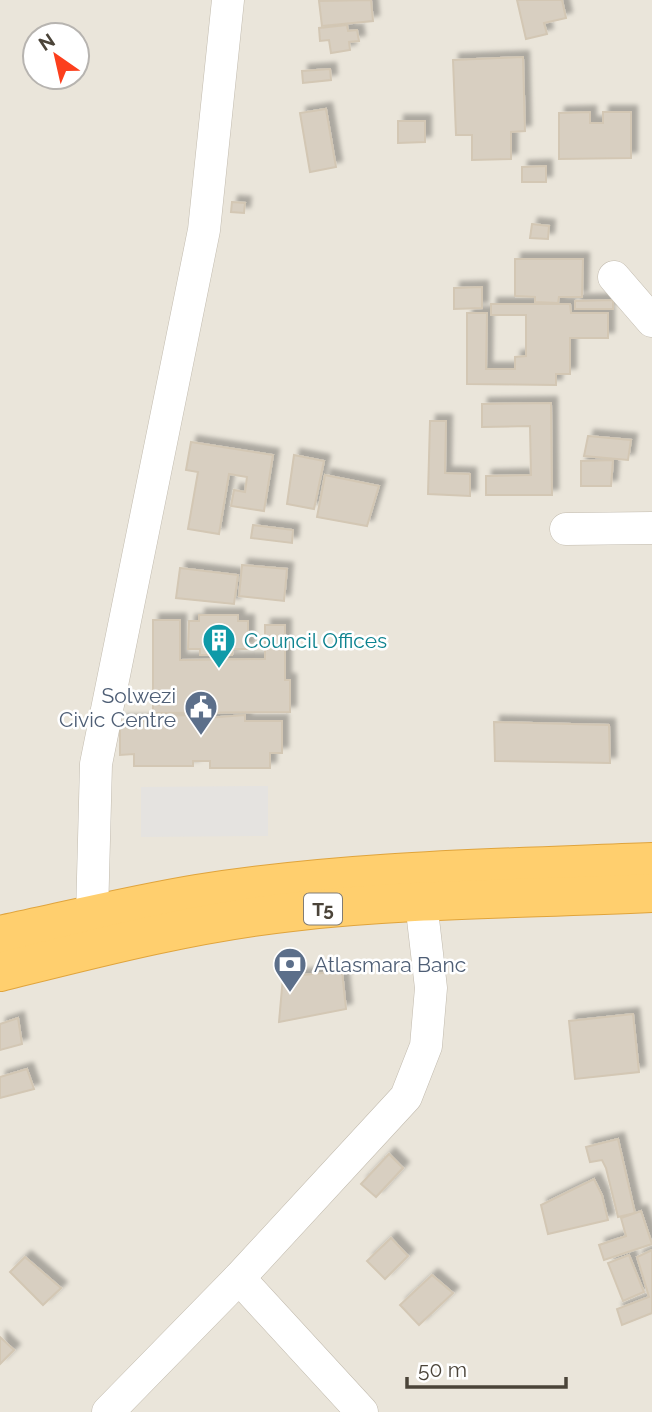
<svg xmlns="http://www.w3.org/2000/svg" width="652" height="1412" font-family="Raleway,sans-serif">
  <defs>
    <filter id="shadow"><feDropShadow dx="6" dy="-6" stdDeviation="2" flood-color="#0004"/></filter>
  </defs>
  <rect width="100%" height="100%" fill="#f6f3ec"/>
  <path fill="#eae5da" fill-rule="evenodd" d="M0 0H652V1412H0ZM35 35H77V77H35Z"/>
  <polygon fill="#e5e3e0" points="268,786 268,836 141,837 141,787"/>
  <g fill="#d8cfc1" stroke="#d3c7b4" stroke-width="2" filter="url(#shadow)">
    <polygon points="371,0 373,21 322,26 319,1"/>
    <polygon points="517,0 562,0 566,18 544,23 547,34 526,39"/>
    <polygon points="347,25 348,31 357,30 359,41 349,42 350,50 331,53 329,40 320,41 319,28"/>
    <polygon points="523,57 525,131 511,132 511,159 472,160 472,135 456,135 453,60"/>
    <polygon points="330,69 331,80 303,83 302,71"/>
    <polygon points="326,109 336,167 310,172 300,113"/>
    <polygon points="590,112 590,123 603,123 603,112 631,112 631,158 559,159 559,113"/>
    <polygon points="398,121 425,121 425,142 398,143"/>
    <polygon points="546,166 546,182 522,182 522,167"/>
    <polygon points="232,202 245,203 244,213 231,212"/>
    <polygon points="532,224 549,226 548,239 530,238"/>
    <polygon points="515,259 583,259 582,297 559,297 558,303 535,302 535,297 515,296"/>
    <polygon points="482,287 482,308 454,309 454,288"/>
    <polygon points="613,300 613,309 575,309 575,301"/>
    <polygon points="491,304 570,304 571,313 608,313 608,338 570,338 570,374 556,374 556,385 467,384 467,313 487,313 486,369 515,369 515,357 526,356 526,315 491,315"/>
    <polygon points="551,403 552,495 486,495 486,476 531,475 530,426 482,427 482,404"/>
    <polygon points="430,421 446,421 445,473 470,474 470,496 428,494"/>
    <polygon points="588,436 631,440 628,460 584,456"/>
    <polygon points="191,442 273,455 264,511 231,506 234,490 245,492 247,477 229,474 219,534 188,529 198,472 186,470"/>
    <polygon points="294,455 324,461 314,509 287,504"/>
    <polygon points="613,460 611,486 581,486 581,461"/>
    <polygon points="325,475 379,486 367,526 317,517"/>
    <polygon points="253,525 293,530 292,543 251,538"/>
    <polygon points="242,565 287,569 284,601 239,596"/>
    <polygon points="180,568 238,575 234,604 176,598"/>
    <polygon points="199,615 238,615 238,621 248,621 248,649 233,649 232,655 200,655 200,649 188,649 189,621 199,621"/>
    <polygon points="153,620 180,620 180,660 265,659 265,625 285,625 285,680 290,680 290,712 153,713"/>
    <polygon points="194,715 194,719 245,715 245,721 282,721 282,753 270,753 270,768 210,768 210,761 193,761 193,766 134,766 134,754 120,755 120,721 157,721 157,716"/>
    <polygon points="494,722 609,725 610,763 495,761"/>
    <polygon points="342,971 346,1009 279,1022 283,977"/>
    <polygon points="633,1014 639,1072 575,1079 569,1021"/>
    <polygon points="18,1018 22,1044 0,1050 0,1024"/>
    <polygon points="27,1069 34,1089 0,1098 0,1077"/>
    <polygon points="618,1139 635,1213 618,1217 606,1168 602,1160 590,1162 586,1147"/>
    <polygon points="389,1154 403,1168 376,1197 361,1184"/>
    <polygon points="594,1179 602,1195 608,1220 548,1234 541,1205"/>
    <polygon points="641,1211 652,1244 604,1260 599,1245 626,1236 621,1218"/>
    <polygon points="391,1238 408,1256 385,1279 367,1261"/>
    <polygon points="652,1250 652,1313 622,1325 617,1309 649,1297 637,1257"/>
    <polygon points="629,1255 644,1292 623,1301 608,1263"/>
    <polygon points="25,1257 61,1288 43,1305 10,1272"/>
    <polygon points="432,1275 453,1293 419,1325 400,1305"/>
    <polygon points="0,1337 14,1350 0,1364"/>
  </g>
  <g fill="none" stroke-linecap="round" stroke-linejoin="round">
    <defs>
      <g id="minor">
        <polyline points="614,277 652,321"/>
        <polyline points="566,529 652,528"/>
        <polyline points="92,915 96,764 204,230 228,0"/>
        <polyline points="239,1278 362,1412"/>
        <polyline points="108,1412 239,1278 406,1097 426,1046 431,988 421,902"/>
      </g>
      <g id="highway">
        <path d="M0 935C66 921 131 905 197 894 347 870 501 868 652 862"/>
        <path d="M0 972C96 948 192 923 291 912 411 898 532 899 652 893"/>
      </g>
    </defs>
    <use href="#minor" stroke="#c2bbae" stroke-width="33"/>
    <use href="#highway" stroke="#e0a43c" stroke-width="40"/>
    <use href="#minor" stroke="#fff" stroke-width="32"/>
    <use href="#highway" stroke="#ffcf6e" stroke-width="38"/>
  </g>
  <defs>
    <symbol id="building-pin" viewBox="-11 -11 22 30"><path d="M0 17L-7.5 6A9.5 9.5 0 1 1 7.5 6Z" fill="#0f9aa8" stroke="#fff"/><path d="M-4-6H4V6H1V3H-1V6H-4ZM-2.5-4.3h1.7v1.8h-1.7ZM.8-4.3h1.7v1.8H.8ZM-2.5-1h1.7V.8h-1.7ZM.8-1h1.7V.8H.8Z" fill="#fff"/></symbol>
    <symbol id="civic-pin" viewBox="-11 -11 22 30"><path d="M0 17L-7.5 6A9.5 9.5 0 1 1 7.5 6Z" fill="#5c6f8a" stroke="#fff"/><path d="M-.6-6.5H3V-4.5H.6V-3L4-1V1h2V6H-6V1h2V-1L-.6-3ZM-1.2 2.5V6h2.4V2.5Z" fill="#fff"/></symbol>
    <symbol id="bank-pin" viewBox="-11 -11 22 30"><path d="M0 17L-7.5 6A9.5 9.5 0 1 1 7.5 6Z" fill="#5c6f8a" stroke="#fff"/><path d="M-6-4H6V4H-6ZM0-2.3a2.3 2.3 0 1 0 0 4.6a2.3 2.3 0 1 0 0-4.6Z" fill="#fff"/></symbol>
  </defs>
  <g fill-rule="evenodd">
    <use href="#building-pin" x="200" y="621" width="38" height="52"/>
    <use href="#civic-pin" x="182" y="688" width="38" height="52"/>
    <use href="#bank-pin" x="271" y="945" width="38" height="52"/>
  </g>
  <g text-anchor="middle" dominant-baseline="central" stroke-width="5" stroke-linejoin="round" paint-order="stroke">
    <rect fill="#fff" stroke="#817c74" stroke-width="2" x="304" y="893.5" width="38" height="31" rx="5"/>
    <g font-size="19" font-weight="bold" fill="#4b4439">
      <text x="323" y="909">T5</text>
    </g>
    <g font-size="21" fill="#0d838f" stroke="#fff" text-anchor="start">
      <text x="244" y="640">Council Offices</text>
    </g>
    <g font-size="21" fill="#4e5e75" stroke="#fff" text-anchor="end">
      <text x="176" y="695">Solwezi<tspan x="176" dy="24">Civic Centre</tspan></text>
      <text x="314" y="964" text-anchor="start">Atlasmara Banc</text>
    </g>
  </g>
  <g transform="translate(56 56) rotate(326)"><circle r="33" fill="#ffffff" stroke="#b7b4b0" stroke-width="2"/>
  <path d="M0-5L12 26L0 18L-12 26Z" fill="#fc3f1d"/>
  <text y="-10" font-size="19" font-weight="bold" text-anchor="middle" fill="#4b4439">N</text>
  </g>
  <path d="M407 1377v10h159v-10" fill="none" stroke="#4b4439" stroke-width="3.5"/>
  <text x="418" y="1377" font-size="21" fill="#4b4439" stroke="#ffffff" stroke-width="5" paint-order="stroke">50 m</text>
</svg>
